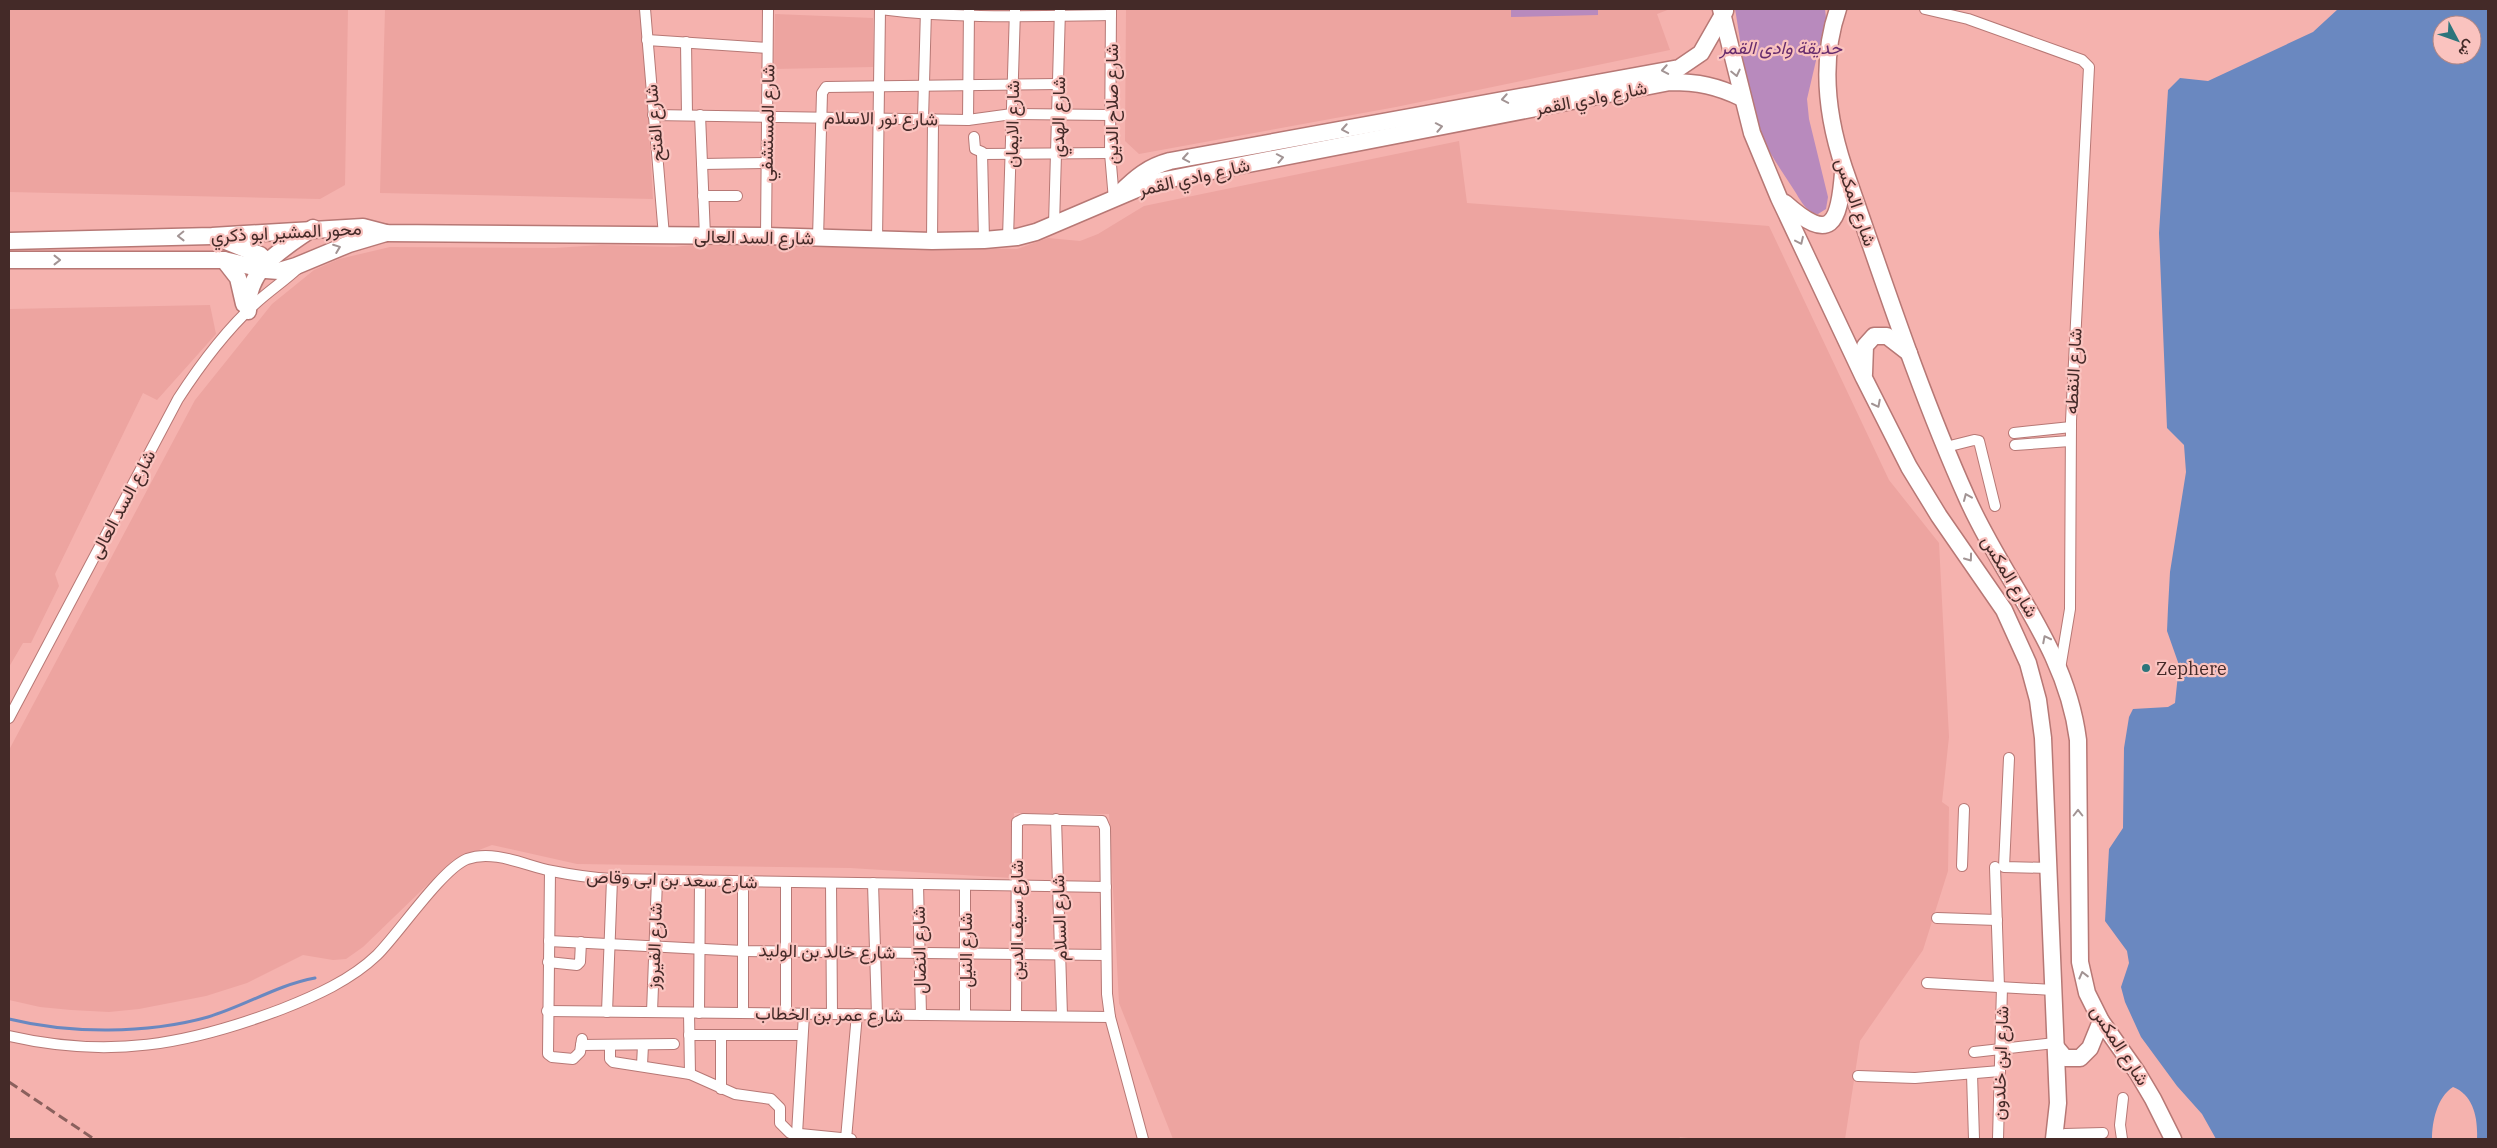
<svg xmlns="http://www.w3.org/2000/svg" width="2497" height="1148" font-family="'IBM Plex Serif',Vazirmatn,serif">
  <rect width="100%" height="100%" fill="#f5b2ae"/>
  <g fill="#eda4a0">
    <polygon points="9,9 348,9 345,185 320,199 9,192"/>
    <polygon points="385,9 642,9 653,199 380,193"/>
    <polygon points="1126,9 1670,9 1657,14 1670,50 1396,107 1139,154 1125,141"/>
    <polygon points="775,14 873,18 873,67 774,69"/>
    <polygon points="1459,141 1467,203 1769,226 1889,480 1939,543 1949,737 1942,802 1949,807 1948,871 1923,950 1860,1041 1845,1139 1697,1139 1680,1137 1679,1139 1173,1139 1119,1003 1109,814 1014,813 1012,878 850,868 577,864 492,845 453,860 363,947 346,959 333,960 303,955 247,983 206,996 139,1009 109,1012 71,1010 40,1007 9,1000 9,750 195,400 272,304 314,270 339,259 390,247 555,248 601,245 674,247 702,244 1017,249 1048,238 1080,241 1098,234 1144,206"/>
    <polygon points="210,305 216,334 157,400 143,393 55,574 59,586 31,643 23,643 9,667 9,309"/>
  </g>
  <g fill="#b88abd">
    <polygon points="1511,9 1598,9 1598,15 1511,17"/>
    <path d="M1735 9H1825L1826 18 1807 99 1809 119 1828 197 1826 209 1818 214C1806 213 1800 199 1794 190 1783 173 1771 156 1762 137 1747 102 1742 48 1735 9Z"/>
  </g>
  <path fill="#6a88c0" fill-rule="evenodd" d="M2338 9H2488V1139H2477C2478 1119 2474 1095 2453 1087 2437 1097 2432 1122 2432 1139H2216L2202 1114 2177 1086 2141 1037 2125 1002 2121 987 2129 963 2127 951 2105 921 2109 849 2123 828 2124 748 2129 717 2133 709 2168 707 2175 703 2179 665 2167 631 2168 608 2170 572 2186 472 2184 445 2167 428 2159 233 2168 90 2180 78 2208 81 2313 32ZM2442 25H2472V55H2442Z"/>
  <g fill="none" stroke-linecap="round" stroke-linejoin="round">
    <path stroke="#6a88c0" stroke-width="3" d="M9 1019C70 1034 147 1034 208 1017 245 1006 277 985 315 978"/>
    <defs>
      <g id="street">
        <polyline points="645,9 664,236"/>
        <path d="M880 9C957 19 1034 16 1111 15"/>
        <polyline points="1925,9 1968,19 2082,60 2089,67 2071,421 2070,609 2060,669"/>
        <polyline points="1111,10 1110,153 1114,200"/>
        <polyline points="647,40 767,48"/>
        <polyline points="686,42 687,115"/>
        <polyline points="653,115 968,120 1012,114 1110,115"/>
        <polyline points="700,115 705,236"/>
        <polyline points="923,119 926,10"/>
        <polyline points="968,120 969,9"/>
        <polyline points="974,137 975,149 982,152 984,240"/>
        <polyline points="982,154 1110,153"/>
        <polyline points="702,164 766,163"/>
        <polyline points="703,196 737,196"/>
        <polyline points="1054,225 1060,9"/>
        <polyline points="766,236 768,9"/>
        <polyline points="818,238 822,93 826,87 1058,84"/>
        <polyline points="1008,238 1015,10"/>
        <polyline points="877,240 880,9"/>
        <polyline points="932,241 933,119"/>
        <polyline points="2014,433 2071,427"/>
        <polyline points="2015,445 2070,441"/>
        <polyline points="1946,447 1974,440 1979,441 1995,506"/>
        <path d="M9 718 178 399C200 365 225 331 256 303 269 291 284 281 297 269"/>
        <polyline points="2009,758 2004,867 2050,868"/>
        <polyline points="1056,819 1062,1016"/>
        <polyline points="1962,866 1964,809"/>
        <polyline points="1995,867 1999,987"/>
        <polyline points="550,871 548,1054 552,1057 573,1059 580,1052 582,1039"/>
        <polyline points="743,881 743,1013"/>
        <polyline points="786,882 786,1014"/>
        <polyline points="831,883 832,1014"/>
        <polyline points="873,883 877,1015"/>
        <polyline points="918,884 921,1015"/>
        <polyline points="965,885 965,1015"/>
        <polyline points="1937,918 1997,920"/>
        <polyline points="549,941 743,951 1106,955"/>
        <polyline points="548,962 577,965 580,962 581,942"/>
        <polyline points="1927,983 2053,990"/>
        <polyline points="547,1011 1110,1017"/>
        <polyline points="607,1012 612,879"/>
        <polyline points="652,1012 657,880"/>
        <polyline points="689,1013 690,1074"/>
        <polyline points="699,1013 700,880"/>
        <polyline points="1016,1016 1017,822 1023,819 1102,821 1105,828 1107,994 1110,1017 1143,1139"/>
        <polyline points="689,1035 802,1035"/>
        <polyline points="721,1035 721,1089"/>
        <path d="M9 1036C109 1059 187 1045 282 1009 315 996 351 980 377 955 399 933 442 869 467 859 494 849 526 866 552 871 572 875 592 878 612 879L1106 887"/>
        <polyline points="581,1045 674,1044"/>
        <polyline points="610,1045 610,1059 613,1062 690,1074 735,1094 771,1099 780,1108 780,1123 790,1133 851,1139"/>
        <polyline points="1974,1052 2055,1043"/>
        <polyline points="642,1065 643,1045"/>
        <polyline points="1972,1074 1974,1139"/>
        <polyline points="1858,1076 1915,1078 2000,1071"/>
        <polyline points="797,1134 804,1014"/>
        <polyline points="2065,1134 2103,1133"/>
        <polyline points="846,1139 857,1014"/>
        <polyline points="1998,1139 2002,987"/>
        <polyline points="2122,1139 2120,1125 2123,1098"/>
      </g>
      <g id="primary">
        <polyline points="1721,9 1752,133 1779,198 1864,378 1909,467 1939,516 2004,610 2028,663 2038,700 2043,738 2058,1103 2054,1139"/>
        <path d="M1838 9C1820 61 1827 117 1844 168 1883 279 1919 391 1967 498 2004 582 2066 646 2078 740L2080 962 2087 993 2101 1021 2137 1072 2153 1099 2173 1139"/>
        <path d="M1120 193C1136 177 1148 167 1170 161L1679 68 1701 53 1725 11"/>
        <path d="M1785 203C1831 244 1839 224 1843 173"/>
        <polyline points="216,237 260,255 267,261"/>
        <path d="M9 241 212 236 363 227 386 233 766 236 932 241 984 240 1017 237 1036 232 1144 186 1160 181 1670 82C1698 82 1717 86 1742 98"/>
        <polyline points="9,260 224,260 266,270 279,271 296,266 349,244 386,233"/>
        <polyline points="224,260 238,278 244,304"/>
        <path d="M248 311C246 268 282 250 313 228"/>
        <polyline points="1864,374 1865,346 1874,336 1887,336 1909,353"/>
        <polyline points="2056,1047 2065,1058 2080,1058 2090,1048 2101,1021"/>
      </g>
    </defs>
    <use href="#street" stroke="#b77875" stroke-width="12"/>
    <use href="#primary" stroke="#b77875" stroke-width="19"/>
    <use href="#street" stroke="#fff" stroke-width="10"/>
    <use href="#primary" stroke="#fff" stroke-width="16"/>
    <polyline stroke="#8a605d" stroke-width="3" stroke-dasharray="10 5" stroke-linecap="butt" points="9,1082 94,1139"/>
  </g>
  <defs><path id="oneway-chevron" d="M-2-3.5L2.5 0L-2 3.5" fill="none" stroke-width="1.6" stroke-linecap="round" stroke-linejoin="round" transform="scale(1.25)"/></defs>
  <g stroke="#a29494">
    <use href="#oneway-chevron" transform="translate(1665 70) rotate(170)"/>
    <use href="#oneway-chevron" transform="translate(1736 73) rotate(77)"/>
    <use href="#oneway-chevron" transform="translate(1505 99) rotate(170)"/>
    <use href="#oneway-chevron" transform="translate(1439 127) rotate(-11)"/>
    <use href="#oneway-chevron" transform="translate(1345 129) rotate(170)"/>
    <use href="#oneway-chevron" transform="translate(1186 158) rotate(170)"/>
    <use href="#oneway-chevron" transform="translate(1280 158) rotate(-11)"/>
    <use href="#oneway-chevron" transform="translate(181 236) rotate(179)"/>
    <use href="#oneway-chevron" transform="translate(1800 241) rotate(65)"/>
    <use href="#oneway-chevron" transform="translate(337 248) rotate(-21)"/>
    <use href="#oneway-chevron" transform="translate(57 260)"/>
    <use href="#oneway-chevron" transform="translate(1877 404) rotate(63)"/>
    <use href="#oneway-chevron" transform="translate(1967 497) rotate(-113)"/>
    <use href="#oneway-chevron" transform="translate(1969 558) rotate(54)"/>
    <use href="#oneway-chevron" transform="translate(2046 639) rotate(-117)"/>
    <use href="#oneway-chevron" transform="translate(2078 813) rotate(-90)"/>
    <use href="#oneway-chevron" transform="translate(2083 975) rotate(-104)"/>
  </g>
  <circle fill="#2c757b" stroke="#fac3bf" stroke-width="2" cx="2146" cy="668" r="5"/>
  <g text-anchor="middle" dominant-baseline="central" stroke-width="4.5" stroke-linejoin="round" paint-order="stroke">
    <g font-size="18" font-style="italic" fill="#662c6d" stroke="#fac3bf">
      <text x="1781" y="47">حديقة وادى القمر</text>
    </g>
    <g font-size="18" fill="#442a28" stroke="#fac3bf">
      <text transform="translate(1591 98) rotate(-11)">شارع وادي القمر</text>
      <text transform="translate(1111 104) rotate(-90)">شارع صلاح الدين</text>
      <text transform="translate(1058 117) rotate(-89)">شارع الهدي</text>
      <text transform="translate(881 118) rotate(1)">شارع نور الاسلام</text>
      <text transform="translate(654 123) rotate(-95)">شارع الفتح</text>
      <text transform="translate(767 123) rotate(-89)">شارع المستشفي</text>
      <text transform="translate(1012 124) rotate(-89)">شارع الايمان</text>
      <text transform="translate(1194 177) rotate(-13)">شارع وادي القمر</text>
      <text transform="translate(1856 202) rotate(71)">شارع المكس</text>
      <text transform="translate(286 232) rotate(-3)">محور المشير ابو ذكري</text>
      <text transform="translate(754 237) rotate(1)">شارع السد العالى</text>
      <text transform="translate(2073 371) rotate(-87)">شارع النقطه</text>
      <text transform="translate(122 504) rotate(-62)">شارع السد العالى</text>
      <text transform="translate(2010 576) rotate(59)">شارع المكس</text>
      <text transform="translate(672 879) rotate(2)">شارع سعد بن ابى وقاص</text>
      <text transform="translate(1059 918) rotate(-92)">شارع السلام</text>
      <text transform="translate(1016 920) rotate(-90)">شارع سيف الدين</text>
      <text transform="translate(654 946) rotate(-88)">شارع الفيروز</text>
      <text transform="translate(919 950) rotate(-91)">شارع النضال</text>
      <text transform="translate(965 950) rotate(-90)">شارع النيل</text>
      <text transform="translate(827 951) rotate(1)">شارع خالد بن الوليد</text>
      <text transform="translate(829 1014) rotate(1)">شارع عمر بن الخطاب</text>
      <text transform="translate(2120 1045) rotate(57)">شارع المكس</text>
      <text transform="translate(2000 1063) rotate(-88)">شارع ابن خلدون</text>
    </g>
    <g font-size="18" fill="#442a28" stroke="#fac3bf" text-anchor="start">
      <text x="2156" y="668">Zephere</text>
    </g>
  </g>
  <rect width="2497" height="1148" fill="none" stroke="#442a28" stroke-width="20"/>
  <g transform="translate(2457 40) rotate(131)"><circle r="24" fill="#fac3bf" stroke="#b18683"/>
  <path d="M0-4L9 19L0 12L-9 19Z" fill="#2c757b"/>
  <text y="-8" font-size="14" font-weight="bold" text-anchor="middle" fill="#442a28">ش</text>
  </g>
</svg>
